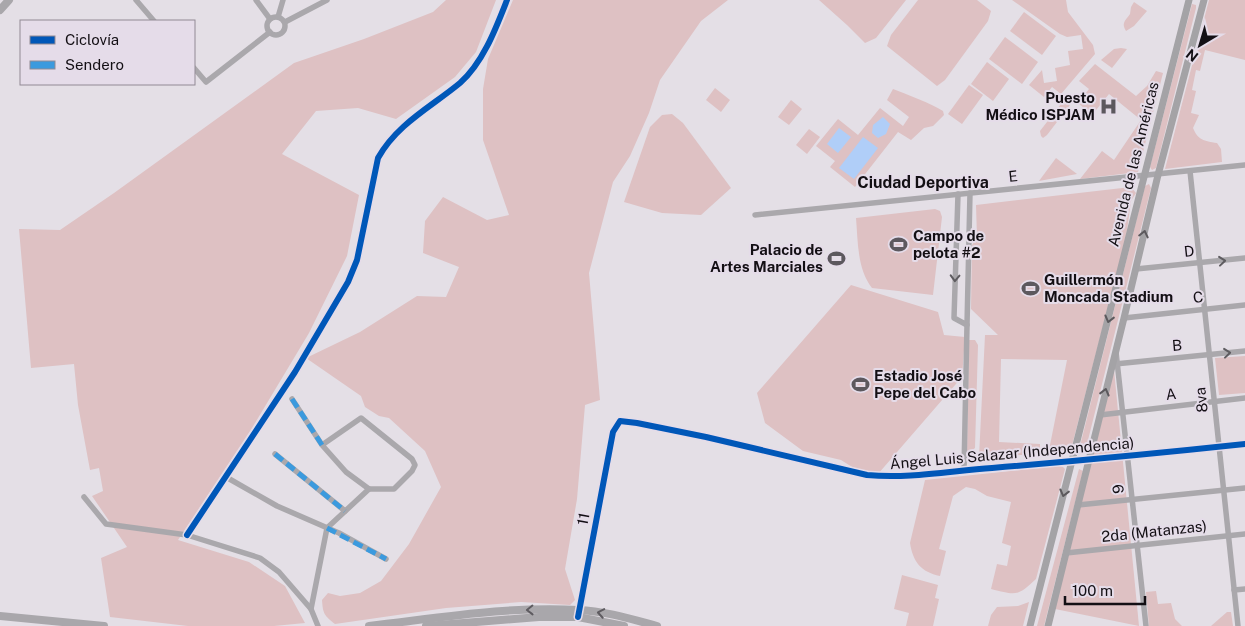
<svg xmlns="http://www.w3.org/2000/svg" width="1245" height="626" font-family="'Public Sans',sans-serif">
  <rect width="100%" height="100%" fill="#e4dfe6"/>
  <g fill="#dec1c3">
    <polygon points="446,0 496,0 476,52 455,77 396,119 358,108 316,111 282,154 359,195 347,256 309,333 252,428 178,540 249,562 285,586 305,623 274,626 188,626 110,617 101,558 127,547 92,496 103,491 99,468 90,470 78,405 74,364 31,368 19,229 60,230 114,193 294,63 364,39 433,12"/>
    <path d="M513 0H728L701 21 660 80 649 113 630 156 613 182 589 273 600 400 585 405 577 499 565 569 575 600 570 605 521 602 446 608 335 624C324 615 323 614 322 600L328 593 340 596 360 593 381 581 409 544 441 487 425 451 389 418 379 416 365 407 361 396 306 358 360 332 417 296 446 297 459 267 423 253 425 221 443 197 487 220 509 215 483 140V89L488 59Z"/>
    <polygon points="819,0 906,0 876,38 865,43 847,25"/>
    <polygon points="918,0 977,0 991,11 988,21 945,80 937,86 887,46 891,35"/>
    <polygon points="1012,0 1066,0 1068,12 1093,45 1095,54 1061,94 1052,87 1044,97 1029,85 1042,70 1044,83 1057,81 1055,68 1070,65 1068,51 1083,49 1081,35 1067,37 1060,34"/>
    <path d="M1209 0H1245V60L1205 50 1200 71 1196 70 1192 90 1196 91 1191 113 1199 115 1193 128C1198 140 1204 141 1217 143L1221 149 1222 162 1165 169Z"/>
    <path d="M1134 2 1147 11 1134 26 1126 31C1121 23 1125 21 1130 14L1131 7Z"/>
    <polygon points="1192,4 1196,5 1196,8 1156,168 1152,170 1150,167"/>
    <polygon points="1024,12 1056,36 1042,55 1010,31"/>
    <polygon points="1005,37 1038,62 1022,84 989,59"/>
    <polygon points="1121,48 1127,49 1112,68 1101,60 1114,49"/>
    <polygon points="987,62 1009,79 993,101 971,84"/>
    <polygon points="1095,64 1136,96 1147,86 1156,71 1163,73 1138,172 1080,179 1102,151 1114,160 1141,120 1109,94 1092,115 1078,103 1089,89 1079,81"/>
    <polygon points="969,85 983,95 962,124 948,114"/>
    <polygon points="715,88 730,100 721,112 706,100"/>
    <path d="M893 89C908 95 930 103 943 111L944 115 933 126 924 128 911 140 898 132 855 187 830 167 835 161 816 146 838 119 858 135 880 108 903 126 909 117 887 100Z"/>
    <polygon points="791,100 802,109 789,125 778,117"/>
    <polygon points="1064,100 1070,105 1047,135 1043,138 1041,136 1040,131"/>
    <polygon points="672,114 683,123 731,188 701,215 662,213 624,202 650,127 662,115"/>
    <polygon points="809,129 820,137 807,154 796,145"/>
    <polygon points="1056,158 1077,174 1039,181"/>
    <polygon points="1149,184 1151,188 1085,452 1080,454 1079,450 1145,186"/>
    <polygon points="1131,187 1136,193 1131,201 1126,238 1070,453 1049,454 1050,445 1067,360 1001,359 999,442 1040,444 1040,454 979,457 985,335 998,335 971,309 972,245 977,238 976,205"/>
    <path d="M935 209 940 211 942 217 933 295 872 288C857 269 858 241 856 218Z"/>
    <polygon points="851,285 938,312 944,335 965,337 962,377 878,474 857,470 841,460 803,451 765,423 757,393"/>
    <polygon points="969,340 975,340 978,345 975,448 967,454"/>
    <polygon points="1245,356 1245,393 1219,395 1215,358"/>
    <polygon points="1114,370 1139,626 1055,609"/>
    <path d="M1059 466 1063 467 1065 469 1036 579C1017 597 1016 595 991 589L997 564 1007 566 1011 546 1002 543 1011 502 987 496 975 489 966 487 953 496 939 549 946 551 940 576C921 572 913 562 910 543L925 480Z"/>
    <polygon points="1079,469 1083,471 1044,626 1037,626"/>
    <polygon points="902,575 938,585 935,598 939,599 933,626 906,626 909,613 894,609"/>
    <polygon points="1156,591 1158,604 1171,603 1175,619 1182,626 1149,626 1146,592"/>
    <polygon points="1029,602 1023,626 988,626 991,615 997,607 1018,606"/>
    <polygon points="1227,612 1231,612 1233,626 1211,626"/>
  </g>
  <g fill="#b0cef8">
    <polygon points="883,117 890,124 886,134 878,138 872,133 873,125"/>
    <polygon points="839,128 851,137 838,153 827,144"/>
    <polygon points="863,137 878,148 854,179 839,168"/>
  </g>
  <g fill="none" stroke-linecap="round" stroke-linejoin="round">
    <g stroke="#aaa8ac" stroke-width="5.5">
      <polyline points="136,0 154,21"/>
      <polyline points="256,0 270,19"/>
      <circle cx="276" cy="26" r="9"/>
      <polyline points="278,17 283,0"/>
      <polyline points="285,22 327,0"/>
      <polyline points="194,68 206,82 270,32"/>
      <polyline points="1190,171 1238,626"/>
      <polyline points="958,194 954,318 967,325 970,193"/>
      <polyline points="755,215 1245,165"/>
      <polyline points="1136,269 1245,258"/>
      <polyline points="1124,318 1245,305"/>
      <polyline points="1116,352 1146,626"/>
      <polyline points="1115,364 1245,351"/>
      <polyline points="292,399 322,445 346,472 369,489 394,489 412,471 415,465 412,459 361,418 322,445"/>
      <polyline points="1100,415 1245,398"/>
      <polyline points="275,454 345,511"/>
      <polyline points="964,470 967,325"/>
      <polyline points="226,477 277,506 339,533 386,559"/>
      <polyline points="84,497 106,524 187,535 260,558 279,572 311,609 318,626"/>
      <polyline points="1078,505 1245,488"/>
      <path d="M187 535 295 372 348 282 357 260 378 158C397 124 431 107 460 83 483 63 496 28 507 0"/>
      <polyline points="1066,553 1245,534"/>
      <polyline points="1234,590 1245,589"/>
      <polyline points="311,609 327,528 369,489"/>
      <path d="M578 614 613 432 620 421 637 423 706 437 867 475C908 479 950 471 992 468 1076 461 1161 453 1245 444"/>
    </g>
    <g stroke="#a4a3a6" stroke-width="7">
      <polyline points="1030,626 1189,0"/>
      <polyline points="1048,626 1124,318 1158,175 1204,0"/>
    </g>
    <g stroke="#a9a7ab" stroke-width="8">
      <polyline points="0,10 9,0"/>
      <polyline points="0,616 104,626"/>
      <path d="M369 626C439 618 508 606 578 610 605 611 631 619 657 626"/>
      <polyline points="426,626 539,617 578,617 624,626"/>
    </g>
    <g stroke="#3b9ade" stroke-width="5" stroke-dasharray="10 5" stroke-linecap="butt">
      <polyline points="292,399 322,445"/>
      <polyline points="275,454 345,511"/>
      <polyline points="327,528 386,559"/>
    </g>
    <defs>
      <g id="cycleway">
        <path d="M187 535 295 372 348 282 357 260 378 158C397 124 431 107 460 83 483 63 496 28 507 0"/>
        <path d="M578 617 613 432 620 421 637 423 706 437 867 475C908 479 950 471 992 468 1076 461 1161 453 1245 444"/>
      </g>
    </defs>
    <use href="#cycleway" stroke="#e5dce9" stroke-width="9"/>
    <use href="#cycleway" stroke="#0057b8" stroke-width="6"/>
  </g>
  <defs><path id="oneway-chevron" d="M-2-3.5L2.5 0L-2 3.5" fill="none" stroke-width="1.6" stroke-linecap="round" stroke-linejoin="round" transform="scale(1.25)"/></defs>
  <g stroke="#5c595d">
    <use href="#oneway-chevron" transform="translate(1144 234) rotate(-77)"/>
    <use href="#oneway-chevron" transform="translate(1109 319) rotate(104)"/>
    <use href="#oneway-chevron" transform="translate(1105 392) rotate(-76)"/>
    <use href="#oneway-chevron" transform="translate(1064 493) rotate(104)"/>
  </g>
  <g stroke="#5e5c60">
    <use href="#oneway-chevron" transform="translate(1222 261) rotate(-6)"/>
    <use href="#oneway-chevron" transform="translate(955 278) rotate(92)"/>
    <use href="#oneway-chevron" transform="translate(1227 353) rotate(-6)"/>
  </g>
  <g stroke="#5e5b60">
    <use href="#oneway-chevron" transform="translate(530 610) rotate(179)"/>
    <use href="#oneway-chevron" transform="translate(601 613) rotate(-170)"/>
  </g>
  <defs>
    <symbol id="hospital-bare" viewBox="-9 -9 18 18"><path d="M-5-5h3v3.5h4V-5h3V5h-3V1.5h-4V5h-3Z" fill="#5c585e" stroke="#e5dce9" stroke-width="2.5" paint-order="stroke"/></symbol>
    <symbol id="stadium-bare" viewBox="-9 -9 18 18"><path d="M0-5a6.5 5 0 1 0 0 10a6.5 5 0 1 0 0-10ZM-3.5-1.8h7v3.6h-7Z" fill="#5c585e" stroke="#e5dce9" stroke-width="2.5" paint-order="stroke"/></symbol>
  </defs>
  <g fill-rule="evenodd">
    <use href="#hospital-bare" x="1096" y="94" width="25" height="25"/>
    <use href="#stadium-bare" x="886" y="232" width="25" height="25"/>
    <use href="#stadium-bare" x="824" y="246" width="25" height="25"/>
    <use href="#stadium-bare" x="1018" y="276" width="25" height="25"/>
    <use href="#stadium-bare" x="848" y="372" width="25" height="25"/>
  </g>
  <g text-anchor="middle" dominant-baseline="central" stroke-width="4" stroke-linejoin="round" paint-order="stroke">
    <g font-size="15" font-weight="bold" fill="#130f14" stroke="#e5dce9" text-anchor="start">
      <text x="1095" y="97" text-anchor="end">Puesto<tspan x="1095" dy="17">Médico ISPJAM</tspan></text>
      <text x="913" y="235">Campo de<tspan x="913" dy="17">pelota #2</tspan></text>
      <text x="823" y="249" text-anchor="end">Palacio de<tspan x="823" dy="17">Artes Marciales</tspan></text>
      <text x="1044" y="279">Guillermón<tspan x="1044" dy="17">Moncada Stadium</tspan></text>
      <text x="874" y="375">Estadio José<tspan x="874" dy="17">Pepe del Cabo</tspan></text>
    </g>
    <g font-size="15" fill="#130f14" stroke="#e5dce9">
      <text transform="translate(1133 164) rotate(-76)">Avenida de las Américas</text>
      <text transform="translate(1013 176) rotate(-6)">E</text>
      <text transform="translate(1189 251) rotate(-6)">D</text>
      <text transform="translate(1198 297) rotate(-6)">C</text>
      <text transform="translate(1177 345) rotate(-5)">B</text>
      <text transform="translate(1171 394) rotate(-6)">A</text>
      <text transform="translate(1201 400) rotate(-96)">8va</text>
      <text transform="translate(1012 453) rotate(-5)">Ángel Luis Salazar (Independencia)</text>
      <text transform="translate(1118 489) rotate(-97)">9</text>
      <text transform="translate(583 519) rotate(-79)">11</text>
      <text transform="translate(1154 531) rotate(-6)">2da (Matanzas)</text>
    </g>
    <g font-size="16" font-weight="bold" fill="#130f14" stroke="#e5dce9">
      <text x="923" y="182">Ciudad Deportiva</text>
    </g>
  </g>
  <rect x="20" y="20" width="175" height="65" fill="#e5dce9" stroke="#918a94"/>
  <rect x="30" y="36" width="25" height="8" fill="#0057b8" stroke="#918a94"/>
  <text x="65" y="45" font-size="15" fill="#130f14">Ciclovía</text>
  <rect x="30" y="61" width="25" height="8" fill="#3b9ade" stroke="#918a94"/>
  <text x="65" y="70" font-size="15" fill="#130f14">Sendero</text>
  <g transform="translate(1200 45) rotate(218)" stroke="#e5dce9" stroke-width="4" paint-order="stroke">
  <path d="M0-4L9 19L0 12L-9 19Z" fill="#130f14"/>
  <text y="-8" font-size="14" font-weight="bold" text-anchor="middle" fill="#130f14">N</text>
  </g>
  <path d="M1065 596v8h80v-8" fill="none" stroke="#130f14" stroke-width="2.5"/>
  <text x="1072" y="596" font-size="15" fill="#130f14" stroke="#e5dce9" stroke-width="4" paint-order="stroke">100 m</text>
</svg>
